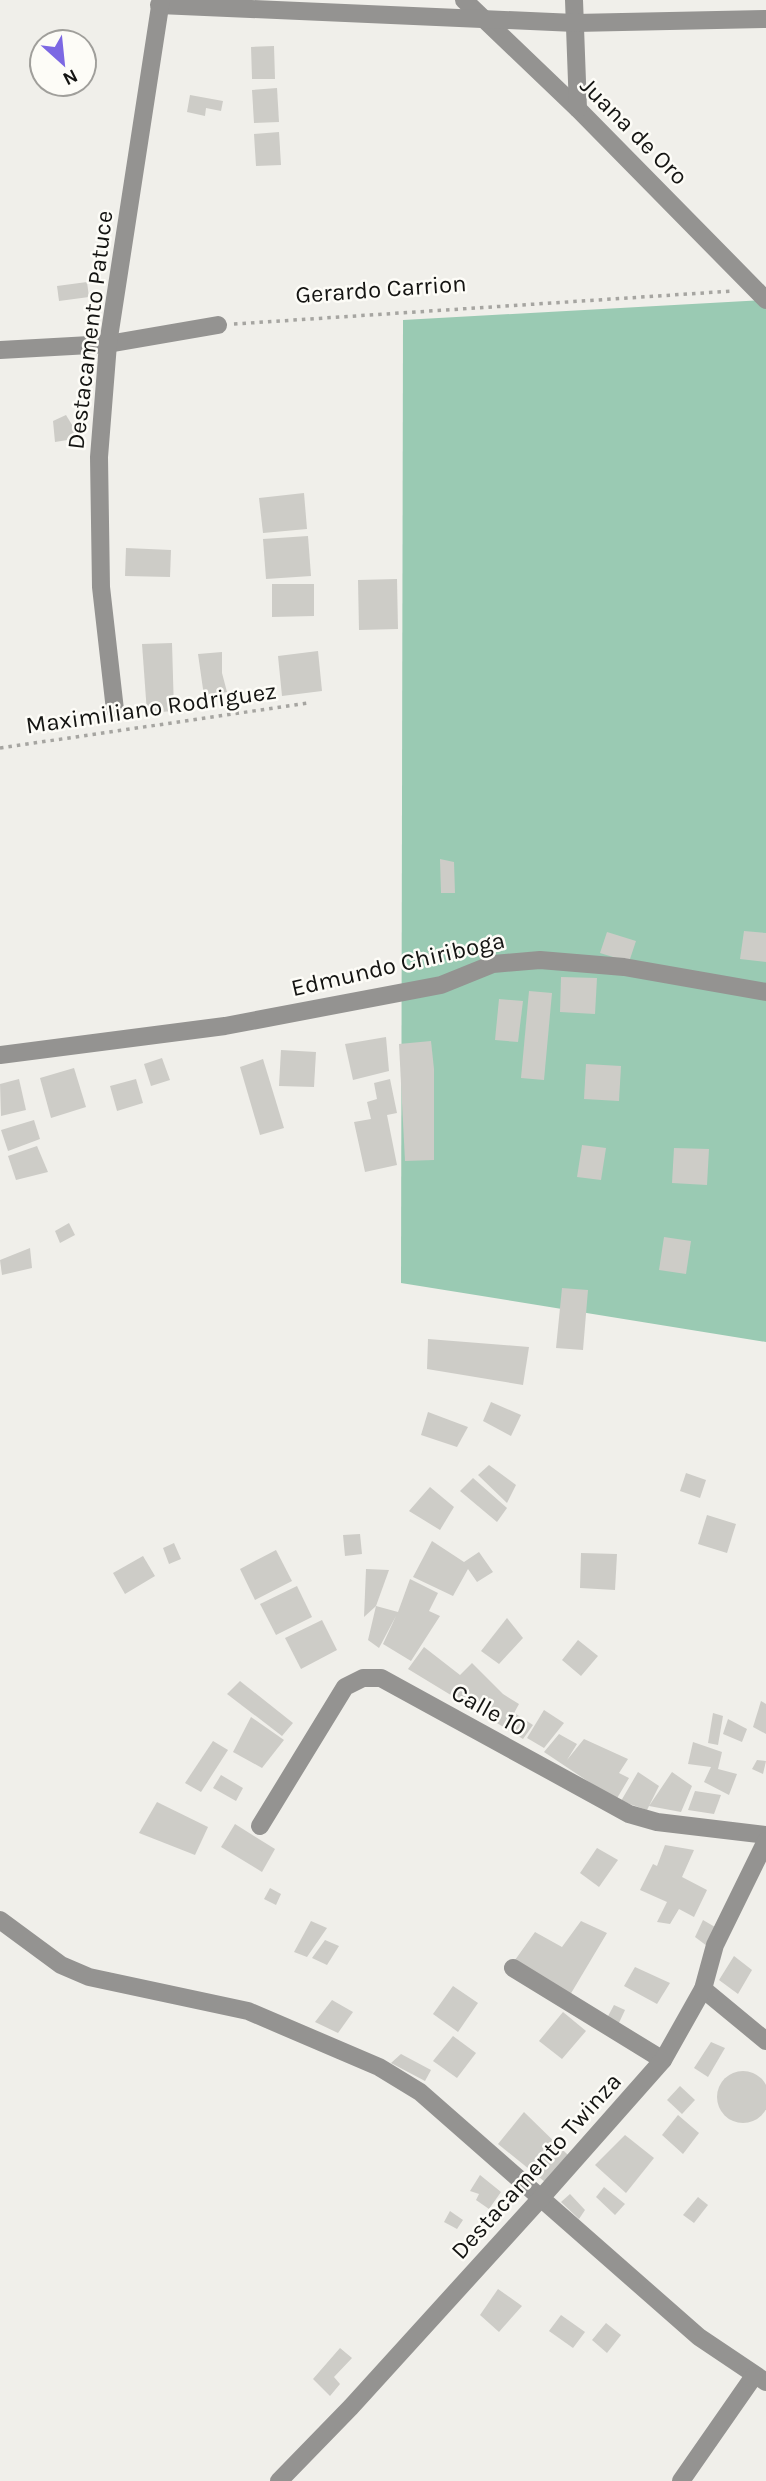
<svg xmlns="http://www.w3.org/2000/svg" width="766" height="2481" font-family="Karla,sans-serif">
  <rect width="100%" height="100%" fill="#f0efea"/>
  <polygon fill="#9acab3" points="766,300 766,1342 401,1283 403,320"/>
  <g fill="#cdccc7">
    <polygon points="274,46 275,79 252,79 251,47"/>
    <polygon points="277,88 279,122 254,123 252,90"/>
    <polygon points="190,95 223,101 221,111 206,108 205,116 187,112"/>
    <polygon points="279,132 281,165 256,166 254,134"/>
    <polygon points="87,282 89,297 59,301 57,286"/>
    <polygon points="66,415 80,438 55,442 53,421"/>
    <polygon points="304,493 307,529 263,533 259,498"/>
    <polygon points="308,536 311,576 266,579 263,539"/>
    <polygon points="126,548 171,550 170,577 125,576"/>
    <polygon points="397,579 398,629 359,630 358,580"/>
    <polygon points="272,584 314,584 314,616 272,617"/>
    <polygon points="172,643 174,711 147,713 142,644"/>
    <polygon points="318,651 322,691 282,696 278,656"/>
    <polygon points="222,652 222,673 227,692 204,696 198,654"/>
    <polygon points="440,859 454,862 455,893 441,893"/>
    <polygon points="744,931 766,933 766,962 740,959"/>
    <polygon points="607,932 636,941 629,962 600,953"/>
    <polygon points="561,977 597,978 595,1014 560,1012"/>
    <polygon points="529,991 552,993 544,1080 521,1078"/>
    <polygon points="499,999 523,1001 518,1042 495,1040"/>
    <polygon points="386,1037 389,1071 353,1080 345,1044"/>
    <polygon points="431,1041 434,1069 434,1160 405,1161 399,1044"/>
    <polygon points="281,1050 316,1052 314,1087 279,1086"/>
    <polygon points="162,1058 170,1080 151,1086 144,1064"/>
    <polygon points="263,1059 284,1128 260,1135 240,1067"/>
    <polygon points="586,1064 621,1066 619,1101 584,1099"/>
    <polygon points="74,1068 86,1107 51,1118 40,1078"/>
    <polygon points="19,1079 26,1110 1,1116 0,1084"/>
    <polygon points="136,1079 143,1103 117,1111 110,1086"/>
    <polygon points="390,1079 397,1113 387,1115 397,1165 365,1172 354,1122 371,1119 367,1102 377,1099 374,1083"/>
    <polygon points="34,1120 40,1139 8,1151 1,1130"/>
    <polygon points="582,1145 606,1148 601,1180 577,1177"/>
    <polygon points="37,1146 48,1172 16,1180 8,1156"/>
    <polygon points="674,1148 709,1149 707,1185 672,1183"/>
    <polygon points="69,1223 75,1235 60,1243 55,1231"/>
    <polygon points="664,1237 691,1241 686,1274 659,1270"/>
    <polygon points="30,1248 32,1268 2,1275 0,1260"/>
    <polygon points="562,1288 588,1290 583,1350 556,1348"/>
    <polygon points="428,1339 529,1347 523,1385 427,1369"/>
    <polygon points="491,1402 521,1415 511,1436 483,1421"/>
    <polygon points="428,1412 468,1427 457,1447 421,1435"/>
    <polygon points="489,1465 516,1485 507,1503 478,1475"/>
    <polygon points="686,1473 706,1480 700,1498 680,1491"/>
    <polygon points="473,1478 507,1508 497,1522 460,1491"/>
    <polygon points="430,1487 454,1507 440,1530 409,1511"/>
    <polygon points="707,1515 736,1524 727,1553 698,1544"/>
    <polygon points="360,1534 362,1554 345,1556 343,1535"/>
    <polygon points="432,1541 464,1562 479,1552 493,1572 477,1582 468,1569 453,1596 413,1577"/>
    <polygon points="174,1543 181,1559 169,1564 163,1548"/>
    <polygon points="276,1550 292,1581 255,1600 240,1569"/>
    <polygon points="581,1553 617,1554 615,1590 580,1588"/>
    <polygon points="143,1556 155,1576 125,1594 113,1573"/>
    <polygon points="366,1569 389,1570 376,1606 364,1617"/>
    <polygon points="410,1579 438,1593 429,1611 440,1616 411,1661 383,1644 396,1616 379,1648 368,1640 376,1606 398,1612"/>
    <polygon points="297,1586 312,1617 276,1635 260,1604"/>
    <polygon points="507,1618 523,1638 499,1664 481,1651"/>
    <polygon points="322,1620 337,1650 301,1669 285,1638"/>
    <polygon points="578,1640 598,1656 581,1676 562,1660"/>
    <polygon points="424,1647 460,1675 472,1663 503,1694 519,1704 508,1724 516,1714 533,1725 523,1739 408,1669"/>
    <polygon points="240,1681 293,1723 282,1736 227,1694"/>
    <polygon points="761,1701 766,1704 766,1734 753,1727"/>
    <polygon points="544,1710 564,1723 544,1748 527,1738"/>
    <polygon points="713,1713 723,1716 718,1745 708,1743"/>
    <polygon points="251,1717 284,1740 262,1768 233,1752"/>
    <polygon points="728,1719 747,1729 742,1742 723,1734"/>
    <polygon points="559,1734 577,1744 567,1760 584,1739 628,1759 619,1773 629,1778 616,1800 544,1752"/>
    <polygon points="213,1741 228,1750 201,1792 185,1783"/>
    <polygon points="693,1742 722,1752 718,1769 737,1774 729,1795 704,1782 711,1767 688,1764"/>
    <polygon points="757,1760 766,1761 763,1774 752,1769"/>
    <polygon points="638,1772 659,1786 649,1806 672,1772 692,1786 681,1812 649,1806 647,1810 621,1801"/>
    <polygon points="221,1775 243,1788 236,1801 213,1788"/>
    <polygon points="695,1791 721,1795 714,1814 688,1810"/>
    <polygon points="157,1802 208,1827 195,1855 139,1833"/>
    <polygon points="235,1824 275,1849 262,1872 221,1847"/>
    <polygon points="665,1845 694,1850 682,1877 707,1890 694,1917 679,1909 670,1924 657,1922 667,1902 640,1890 653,1864 657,1866"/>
    <polygon points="597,1848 618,1860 599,1887 580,1873"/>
    <polygon points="270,1888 281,1894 276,1905 264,1899"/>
    <polygon points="703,1920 715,1927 707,1946 695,1937"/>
    <polygon points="311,1921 327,1928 307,1957 294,1952"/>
    <polygon points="581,1921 607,1933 570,1995 515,1960 535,1932 562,1947"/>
    <polygon points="325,1940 339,1946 327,1965 312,1958"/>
    <polygon points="734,1956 752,1970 738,1994 719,1980"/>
    <polygon points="635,1967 670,1983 657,2004 624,1986"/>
    <polygon points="453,1986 478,2003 458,2032 433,2014"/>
    <polygon points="332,2000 353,2012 338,2033 315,2022"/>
    <polygon points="614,2005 625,2010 618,2025 607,2018"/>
    <polygon points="563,2012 586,2031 562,2059 539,2041"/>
    <polygon points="453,2036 476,2053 457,2078 433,2061"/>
    <polygon points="711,2042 725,2048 708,2077 694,2068"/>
    <polygon points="401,2054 431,2070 425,2081 391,2063"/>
    <circle cx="743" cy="2097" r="26"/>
    <polygon points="680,2086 695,2100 682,2114 667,2100"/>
    <polygon points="524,2112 568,2155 545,2182 498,2144"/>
    <polygon points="678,2115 699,2133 683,2154 662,2135"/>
    <polygon points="625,2135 654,2158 626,2193 595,2165"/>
    <polygon points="480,2175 501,2192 489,2209 476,2200 479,2194 470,2191"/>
    <polygon points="604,2187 625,2204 615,2215 596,2197"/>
    <polygon points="570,2194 585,2210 579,2219 561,2202"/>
    <polygon points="698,2197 708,2205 694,2223 683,2215"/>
    <polygon points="450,2211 463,2220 457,2229 444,2222"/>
    <polygon points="498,2289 522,2306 499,2332 480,2315"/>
    <polygon points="561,2315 585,2332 573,2348 549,2331"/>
    <polygon points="606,2323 621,2335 607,2353 592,2340"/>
    <polygon points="340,2348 352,2358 334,2377 340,2384 330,2396 313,2379"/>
  </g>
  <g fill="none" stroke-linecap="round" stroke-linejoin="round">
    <g stroke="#a6a5a1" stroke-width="3.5" stroke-dasharray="3.5 5" stroke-linecap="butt">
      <polyline points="234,324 733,291"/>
      <polyline points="0,748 308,703"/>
    </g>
    <g stroke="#949391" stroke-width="18">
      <polyline points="464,0 578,109 766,300"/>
      <polyline points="574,0 578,109"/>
      <polyline points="159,5 575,23 766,19"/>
      <polyline points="0,350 108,344 218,325"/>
      <polyline points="115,710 101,587 99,457 108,344 161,0"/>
      <polyline points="0,1055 225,1026 441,985 493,964 540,960 624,967 766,992"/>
      <polyline points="260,1826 345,1687 363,1678 381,1678 629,1814 657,1822 766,1835"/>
      <polyline points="0,1920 61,1965 89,1977 248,2011 379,2067 420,2092 699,2337 766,2382"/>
      <polyline points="513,1968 663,2060"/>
      <polyline points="703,1989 766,2041"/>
      <polyline points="279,2481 351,2407 541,2198 663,2060 703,1989 715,1945 766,1841"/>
      <polyline points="681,2481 754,2376"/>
    </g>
  </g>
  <g text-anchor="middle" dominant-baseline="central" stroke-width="5" stroke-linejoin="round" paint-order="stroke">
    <g font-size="24" fill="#141412" stroke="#fdfcf7">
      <text transform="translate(634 131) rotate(45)">Juana de Oro</text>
      <text transform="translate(381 289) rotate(-4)">Gerardo Carrion</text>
      <text transform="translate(90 330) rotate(-83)">Destacamento Patuce</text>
      <text transform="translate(151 708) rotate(-8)">Maximiliano Rodriguez</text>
      <text transform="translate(398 964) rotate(-13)">Edmundo Chiriboga</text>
      <text transform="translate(489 1710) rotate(29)">Calle 10</text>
      <text transform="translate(536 2166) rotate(-48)">Destacamento Twinza</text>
    </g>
  </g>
  <g transform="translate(63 63) rotate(153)"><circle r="33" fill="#fdfcf7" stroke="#a09f9b" stroke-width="2"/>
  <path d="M0-5L12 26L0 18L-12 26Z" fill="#7c68e3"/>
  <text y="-10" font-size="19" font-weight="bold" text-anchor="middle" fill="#141412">N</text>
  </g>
</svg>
